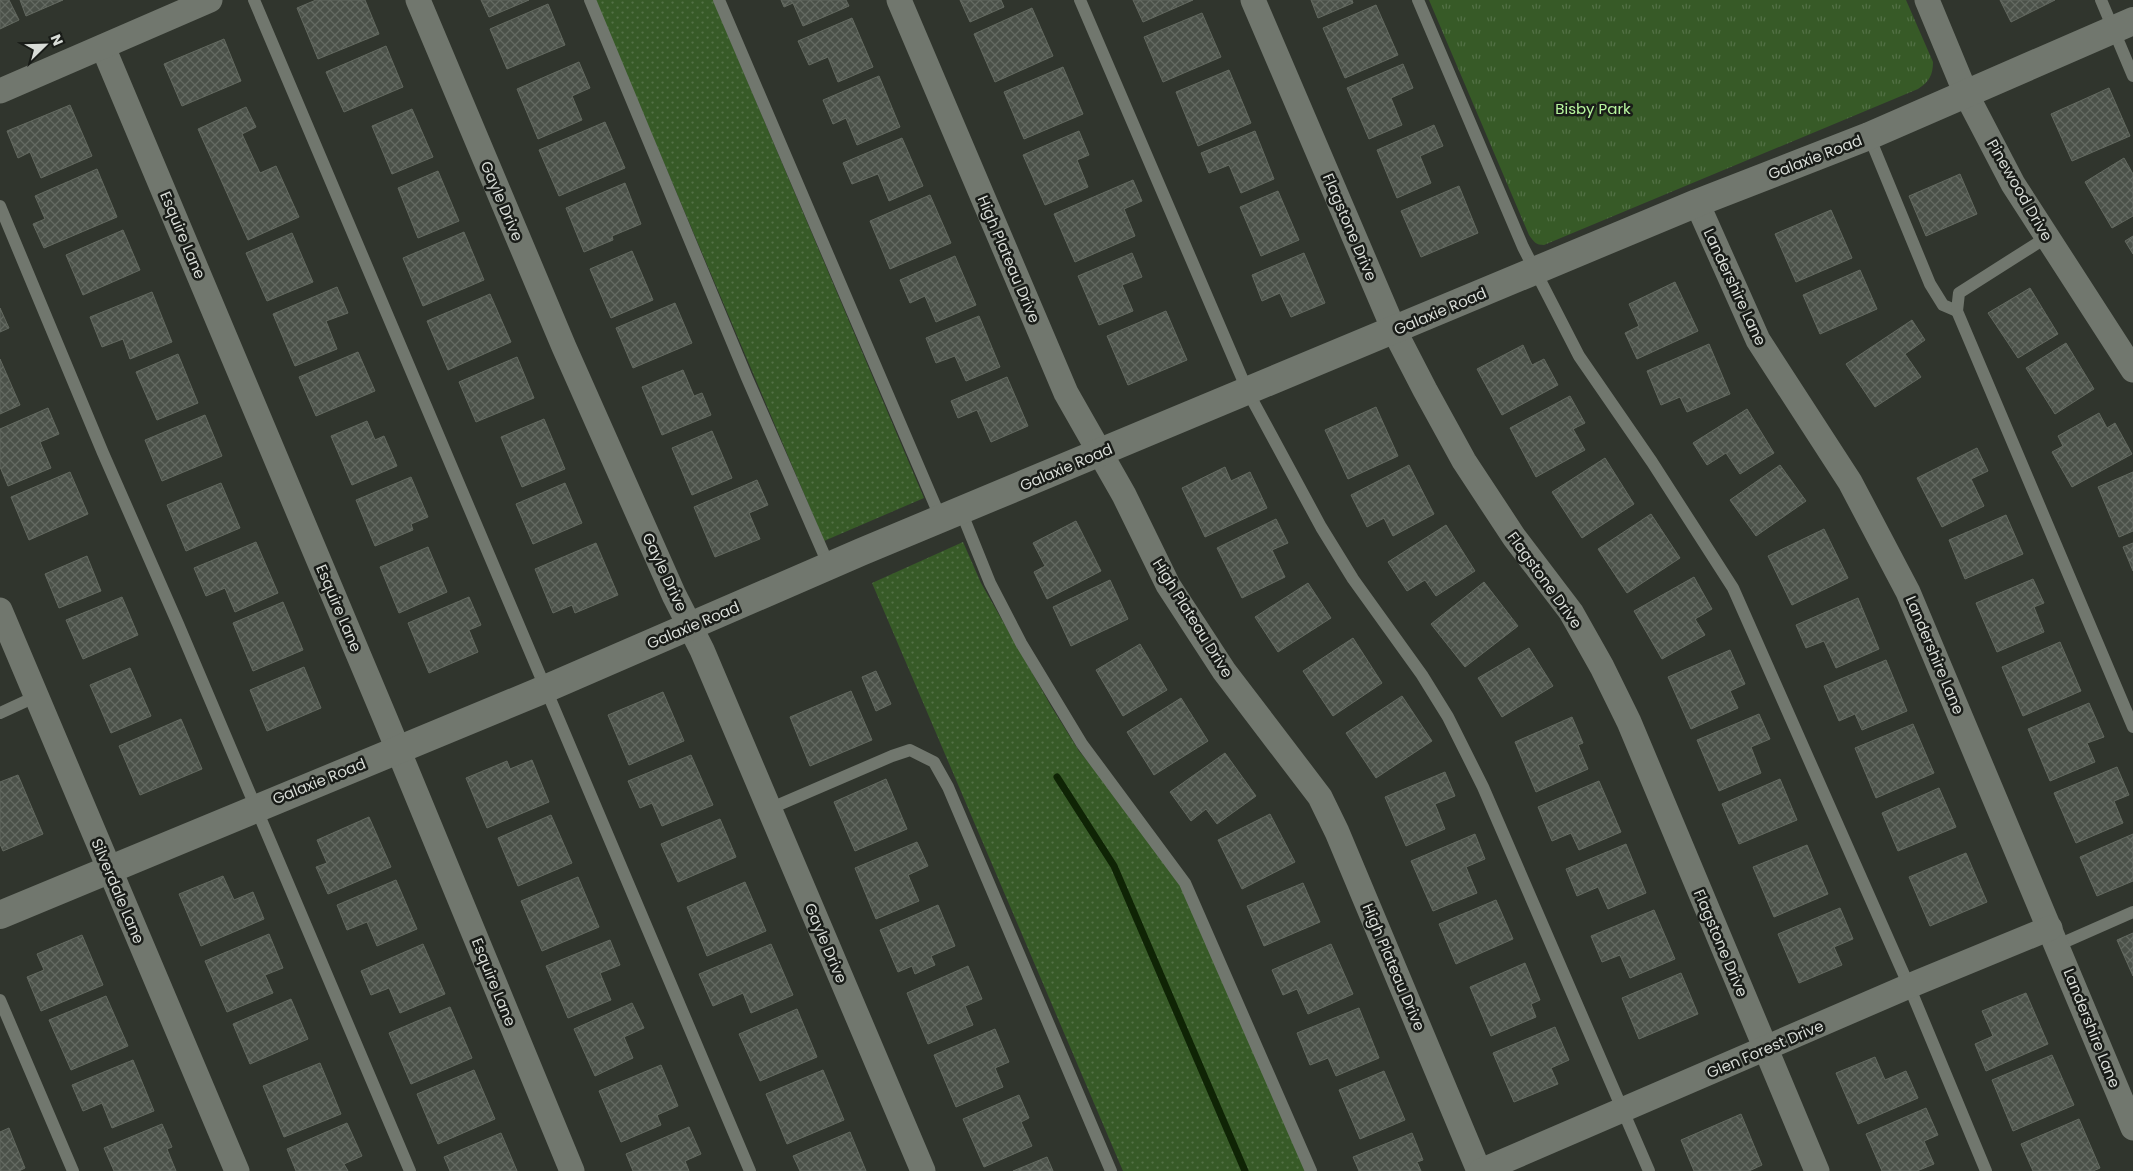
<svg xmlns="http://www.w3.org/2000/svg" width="2133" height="1171" font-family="Poppins,sans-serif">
  <defs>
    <pattern id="grass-dots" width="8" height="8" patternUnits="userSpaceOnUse" patternTransform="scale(1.25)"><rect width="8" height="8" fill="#375a27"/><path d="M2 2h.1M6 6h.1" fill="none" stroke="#537146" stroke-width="1.8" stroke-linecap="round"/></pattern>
    <pattern id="park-tufts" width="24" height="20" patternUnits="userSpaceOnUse" patternTransform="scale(1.25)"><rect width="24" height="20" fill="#375a27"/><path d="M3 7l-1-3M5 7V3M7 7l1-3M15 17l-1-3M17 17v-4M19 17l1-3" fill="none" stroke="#537146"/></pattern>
    <pattern id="building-cross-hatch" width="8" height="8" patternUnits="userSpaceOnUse" patternTransform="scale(1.25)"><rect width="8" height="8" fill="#4b5149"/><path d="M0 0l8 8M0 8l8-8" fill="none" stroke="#646a62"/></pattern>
  </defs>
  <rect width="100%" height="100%" fill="#30352d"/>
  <g fill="url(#grass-dots)">
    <polygon points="595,0 713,0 924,498 824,541"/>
    <polygon points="963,542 981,583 1051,706 1079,751 1168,858 1306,1171 1123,1171 872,583"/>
  </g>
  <path fill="url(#park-tufts)" d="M1429 0H1906L1933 62C1933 75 1929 82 1918 89L1544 245C1536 245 1534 242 1529 235Z"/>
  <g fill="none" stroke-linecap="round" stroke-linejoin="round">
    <polyline stroke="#0f2405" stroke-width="7" points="1057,777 1114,866 1245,1171"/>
  </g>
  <g fill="url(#building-cross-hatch)" stroke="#636960">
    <polygon points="0,0 9,0 19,20 0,29"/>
    <polygon points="20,0 63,0 26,16"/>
    <polygon points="316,0 365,0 379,34 318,59 297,8"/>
    <polygon points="481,0 529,0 489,17"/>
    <polygon points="781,0 846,0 849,6 803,26 793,3 784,7"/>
    <polygon points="960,0 1001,0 1004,7 970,22"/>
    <polygon points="1133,0 1193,0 1143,22"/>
    <polygon points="1311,0 1352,0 1353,3 1318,18"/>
    <polygon points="2000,0 2055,0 2011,22"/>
    <polygon points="548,4 565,45 507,69 490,29"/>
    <polygon points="1376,5 1398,55 1345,78 1323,28"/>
    <polygon points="1032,8 1053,56 995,82 974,34"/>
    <polygon points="1202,13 1221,57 1163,82 1144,37"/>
    <polygon points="852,18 873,67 838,82 828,57 809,65 798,41"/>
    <polygon points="224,39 241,81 182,106 164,64"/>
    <polygon points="386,46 403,87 344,112 326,72"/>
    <polygon points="579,62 590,88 572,96 582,120 538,139 517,89"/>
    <polygon points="1403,64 1413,88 1391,98 1402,125 1369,139 1347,88"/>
    <polygon points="1063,67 1083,114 1024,139 1004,92"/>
    <polygon points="1229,70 1251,123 1198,146 1176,92"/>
    <polygon points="879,76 900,127 857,145 846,118 833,124 823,100"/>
    <polygon points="2109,88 2130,136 2072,161 2051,114"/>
    <polygon points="70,105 92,156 41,178 30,152 18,158 7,131"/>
    <polygon points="246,107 256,127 242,134 260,173 276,166 299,217 248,240 198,129"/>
    <polygon points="412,109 433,157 392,174 372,126"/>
    <polygon points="605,122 625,168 559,196 539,150"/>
    <polygon points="1434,125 1443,146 1420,156 1431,183 1397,198 1377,150"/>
    <polygon points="1079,131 1089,155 1077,160 1088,187 1045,205 1023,155"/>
    <polygon points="1255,131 1274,179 1241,193 1229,165 1209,173 1201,153"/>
    <polygon points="902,138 923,186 889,201 878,174 852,184 843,163"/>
    <polygon points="2124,158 2133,174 2133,216 2112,228 2085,182"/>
    <polygon points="97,169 117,217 44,248 33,224 45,219 35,196"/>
    <polygon points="438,171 459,221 418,238 398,188"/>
    <polygon points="1960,174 1977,214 1926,236 1909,196"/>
    <polygon points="1133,180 1142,201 1124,209 1135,236 1075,262 1054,214"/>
    <polygon points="625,183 641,224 612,236 613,240 584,252 566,208"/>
    <polygon points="1459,186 1478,233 1421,257 1401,211"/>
    <polygon points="1278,191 1299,240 1261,256 1240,207"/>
    <polygon points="930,195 951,243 890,269 870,221"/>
    <polygon points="1831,210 1852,258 1796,282 1775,234"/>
    <polygon points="123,230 140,270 83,295 66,255"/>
    <polygon points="464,232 484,280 423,306 403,258"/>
    <polygon points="292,233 313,282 267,301 246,253"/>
    <polygon points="2133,236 2133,254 2125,241"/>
    <polygon points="632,251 653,300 611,318 590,269"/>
    <polygon points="1132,253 1142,277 1122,285 1133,311 1099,325 1078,276"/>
    <polygon points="1304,253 1325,303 1291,317 1280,293 1262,301 1252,275"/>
    <polygon points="955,256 976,305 936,322 925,296 910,303 900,280"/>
    <polygon points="1860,270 1877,309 1820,334 1803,295"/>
    <polygon points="1675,282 1698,331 1637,359 1625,333 1639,326 1629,304"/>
    <polygon points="337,287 348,313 326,321 337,349 295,366 273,314"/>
    <polygon points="2030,288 2058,334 2018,358 1988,313"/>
    <polygon points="152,292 172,342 130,359 123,339 102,347 90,317"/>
    <polygon points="490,294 511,342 448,370 427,321"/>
    <polygon points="675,303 692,343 633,368 616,328"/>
    <polygon points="0,308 9,328 0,332"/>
    <polygon points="1166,311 1187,360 1128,385 1107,336"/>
    <polygon points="979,316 1000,367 966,381 955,356 936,363 926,338"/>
    <polygon points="1912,320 1925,340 1905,354 1921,377 1875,407 1846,364"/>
    <polygon points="2066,343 2094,389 2055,414 2026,368"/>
    <polygon points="1709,344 1730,394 1687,412 1680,397 1661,405 1647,371"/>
    <polygon points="1523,345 1532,365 1544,359 1558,385 1502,415 1477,369"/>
    <polygon points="358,352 375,391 316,416 299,377"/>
    <polygon points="178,354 198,403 157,420 136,372"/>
    <polygon points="517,357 534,398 476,422 459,382"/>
    <polygon points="0,359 20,405 0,414"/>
    <polygon points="683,370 694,396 702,393 711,415 662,435 642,387"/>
    <polygon points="1007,377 1028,426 991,442 977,410 958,418 951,401"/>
    <polygon points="1570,396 1585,423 1573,429 1585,450 1536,477 1510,428"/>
    <polygon points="1376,407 1398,456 1348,479 1325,430"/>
    <polygon points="48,408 59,434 40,442 51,468 8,486 0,467 0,429"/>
    <polygon points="1747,409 1774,453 1740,474 1726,453 1707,465 1693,443"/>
    <polygon points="2099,413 2107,428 2115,423 2132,454 2072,487 2052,452 2063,446 2058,436"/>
    <polygon points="205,415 222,456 162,481 145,440"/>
    <polygon points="544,419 565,469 522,487 501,437"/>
    <polygon points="367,421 375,440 384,436 397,466 352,485 331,436"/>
    <polygon points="712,431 732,478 692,495 672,448"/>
    <polygon points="1977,448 1988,471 1971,479 1984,506 1942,527 1917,478"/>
    <polygon points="1605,458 1634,504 1582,538 1552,492"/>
    <polygon points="1409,465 1434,514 1393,536 1384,518 1367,527 1351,495"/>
    <polygon points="1780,465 1806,501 1756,536 1730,500"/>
    <polygon points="1225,467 1231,481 1250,472 1267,508 1205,537 1182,488"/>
    <polygon points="70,472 88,514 29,540 11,497"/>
    <polygon points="2133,472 2133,531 2119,537 2098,487"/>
    <polygon points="411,477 428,517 411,524 413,530 375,546 356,500"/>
    <polygon points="757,480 768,505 749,513 760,539 715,557 694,507"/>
    <polygon points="221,483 240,528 186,551 167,505"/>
    <polygon points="565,483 582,523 533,544 516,504"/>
    <polygon points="1651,514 1680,558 1627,593 1598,549"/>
    <polygon points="2006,515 2023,554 1965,579 1949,540"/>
    <polygon points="1276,519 1288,543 1272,550 1285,577 1242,598 1217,548"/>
    <polygon points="1076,521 1101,571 1047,599 1034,572 1045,566 1033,543"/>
    <polygon points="1446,525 1475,571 1436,596 1425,580 1407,591 1388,562"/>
    <polygon points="1824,529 1848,578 1792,605 1768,556"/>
    <polygon points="256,542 278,593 235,612 225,588 206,596 194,568"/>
    <polygon points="596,543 618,595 575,613 572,605 553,613 535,569"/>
    <polygon points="2133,543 2133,571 2123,547"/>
    <polygon points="428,547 447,592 399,613 380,567"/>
    <polygon points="87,556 101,591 59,608 45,574"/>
    <polygon points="1694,577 1712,609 1695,619 1705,635 1662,659 1634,611"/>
    <polygon points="2033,579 2044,603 2034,607 2044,632 1997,652 1976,603"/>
    <polygon points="1110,580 1128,619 1071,646 1053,607"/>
    <polygon points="1484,582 1518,626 1465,667 1431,624"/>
    <polygon points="1308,583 1331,618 1278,652 1255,617"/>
    <polygon points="122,597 138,635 83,659 66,620"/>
    <polygon points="469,597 481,625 469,630 478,652 429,673 408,623"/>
    <polygon points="1858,598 1879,649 1836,668 1824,641 1806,648 1796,625"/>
    <polygon points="283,602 303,650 253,671 233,623"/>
    <polygon points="1353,638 1382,683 1333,716 1303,671"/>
    <polygon points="2060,642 2081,691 2023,716 2002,667"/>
    <polygon points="1140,644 1167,690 1123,716 1096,670"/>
    <polygon points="1529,648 1553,686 1502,717 1478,678"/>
    <polygon points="1730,650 1745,684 1730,691 1738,708 1691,729 1668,677"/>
    <polygon points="1886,660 1907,711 1862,730 1855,714 1839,721 1824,686"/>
    <polygon points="304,667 321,708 267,731 250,690"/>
    <polygon points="130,668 151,716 111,733 90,685"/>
    <polygon points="876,671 891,704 876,711 862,677"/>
    <polygon points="851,691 872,740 810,766 790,717"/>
    <polygon points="663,692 684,741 629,765 608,715"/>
    <polygon points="1402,696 1432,741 1376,778 1346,733"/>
    <polygon points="1181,698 1208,741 1154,775 1127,732"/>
    <polygon points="2089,703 2104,737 2087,743 2095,762 2050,781 2028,729"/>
    <polygon points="1759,714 1770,739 1751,747 1761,773 1719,791 1697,740"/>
    <polygon points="1572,717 1583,743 1578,745 1588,769 1536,792 1515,742"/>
    <polygon points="181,719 202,769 140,795 119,746"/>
    <polygon points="1913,724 1934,773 1876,798 1855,748"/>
    <polygon points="1225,753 1256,796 1217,824 1206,809 1191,821 1170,792"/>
    <polygon points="691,755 713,805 662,826 652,803 640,808 628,781"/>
    <polygon points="532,760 549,802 487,828 466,778 507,761 510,769"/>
    <polygon points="2117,767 2129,795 2114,801 2123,823 2076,843 2054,793"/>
    <polygon points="1445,772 1455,796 1435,804 1445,829 1406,846 1385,797"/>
    <polygon points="18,775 43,834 3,851 0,844 0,782"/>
    <polygon points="886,779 907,829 855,851 834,802"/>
    <polygon points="1780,779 1797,820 1739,844 1722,804"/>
    <polygon points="1599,781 1621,832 1579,850 1571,833 1552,841 1538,807"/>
    <polygon points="1939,788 1956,827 1898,851 1882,813"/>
    <polygon points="1270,814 1295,862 1242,889 1218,840"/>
    <polygon points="551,815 572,863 518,886 498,838"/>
    <polygon points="369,817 391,867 328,894 316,867 327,863 317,840"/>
    <polygon points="720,819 736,857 678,882 661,844"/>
    <polygon points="1475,834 1485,859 1466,867 1477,893 1433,911 1411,861"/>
    <polygon points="2133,834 2133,881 2097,896 2080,857"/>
    <polygon points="917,842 928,866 908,875 919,901 876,919 855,868"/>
    <polygon points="1626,844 1646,893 1608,909 1598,887 1577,896 1566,869"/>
    <polygon points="1807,845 1828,894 1774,917 1753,867"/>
    <polygon points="1966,853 1987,902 1930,926 1909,877"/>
    <polygon points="223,876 234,900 253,892 264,919 201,946 179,894"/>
    <polygon points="578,877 599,927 542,951 521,901"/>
    <polygon points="396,880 417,929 377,946 367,922 347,930 337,905"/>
    <polygon points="745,882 766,931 707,956 687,907"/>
    <polygon points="1303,883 1320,922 1264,946 1247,906"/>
    <polygon points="1496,900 1513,939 1456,964 1439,924"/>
    <polygon points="938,905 955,946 931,956 935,965 915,974 912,966 898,972 880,930"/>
    <polygon points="1840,908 1853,939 1834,947 1842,965 1799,983 1778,934"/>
    <polygon points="1654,910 1675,959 1630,978 1620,955 1602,962 1591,936"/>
    <polygon points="2133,933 2133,976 2117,940"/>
    <polygon points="269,934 283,968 265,975 273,993 227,1012 205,961"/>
    <polygon points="82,935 103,985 41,1011 27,977 44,970 37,954"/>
    <polygon points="610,940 620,965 600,973 611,1000 568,1018 546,966"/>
    <polygon points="423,944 445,994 400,1013 389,988 371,995 361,971"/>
    <polygon points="771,944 793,995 751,1013 743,993 713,1006 699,974"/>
    <polygon points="1331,944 1353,994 1308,1014 1297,989 1283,995 1272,970"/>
    <polygon points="1525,963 1540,1000 1531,1004 1536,1017 1491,1036 1470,987"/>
    <polygon points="968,966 982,999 965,1006 973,1025 928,1044 907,993"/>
    <polygon points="1681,973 1698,1014 1639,1039 1622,998"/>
    <polygon points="2026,993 2048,1044 1986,1071 1975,1044 1993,1036 1982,1011"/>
    <polygon points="106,996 128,1046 71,1070 49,1020"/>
    <polygon points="291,999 308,1039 250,1064 233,1024"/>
    <polygon points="632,1003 644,1028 624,1037 633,1058 595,1076 574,1029"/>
    <polygon points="450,1007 472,1058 411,1084 389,1033"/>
    <polygon points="1359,1008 1379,1058 1336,1076 1328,1058 1310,1065 1297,1033"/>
    <polygon points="797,1009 817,1057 760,1081 739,1034"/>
    <polygon points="1555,1027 1569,1060 1551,1068 1558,1084 1514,1102 1493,1053"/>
    <polygon points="995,1029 1009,1062 995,1068 1003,1087 956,1107 934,1055"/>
    <polygon points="2052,1055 2074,1105 2013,1131 1992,1080"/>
    <polygon points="1875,1057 1885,1080 1906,1071 1918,1098 1858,1124 1836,1073"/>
    <polygon points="133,1060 154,1111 112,1128 102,1103 83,1111 72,1085"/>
    <polygon points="320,1063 341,1114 284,1137 263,1086"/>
    <polygon points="661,1065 678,1106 657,1115 661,1125 621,1142 599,1091"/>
    <polygon points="474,1070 495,1119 438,1144 417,1094"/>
    <polygon points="823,1070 844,1120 787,1144 766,1094"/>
    <polygon points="1384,1071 1405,1120 1360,1139 1339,1090"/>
    <polygon points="1019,1095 1029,1118 1021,1122 1032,1146 984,1167 963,1119"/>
    <polygon points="1926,1108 1938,1135 1924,1141 1934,1164 1917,1171 1882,1171 1866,1134"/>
    <polygon points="1741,1114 1762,1165 1749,1171 1694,1171 1681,1140"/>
    <polygon points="2079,1119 2100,1168 2093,1171 2033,1171 2021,1144"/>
    <polygon points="347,1123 362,1156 344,1164 348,1171 296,1171 287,1149"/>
    <polygon points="162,1124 172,1147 167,1149 176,1171 114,1171 104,1148"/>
    <polygon points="689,1127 701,1154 685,1161 689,1171 633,1171 626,1154"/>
    <polygon points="9,1128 25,1168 19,1171 0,1171 0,1132"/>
    <polygon points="850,1132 866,1171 800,1171 793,1156"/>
    <polygon points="501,1133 517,1171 450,1171 444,1157"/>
    <polygon points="1412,1133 1423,1160 1417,1162 1421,1171 1359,1171 1353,1157"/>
    <polygon points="1047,1157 1053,1171 1013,1171"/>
  </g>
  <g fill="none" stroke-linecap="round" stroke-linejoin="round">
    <g stroke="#71776e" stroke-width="12">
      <polyline points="254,0 750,1171"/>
      <polyline points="590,0 747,378 829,566"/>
      <polyline points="719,0 941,519"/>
      <polyline points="1080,0 1248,392 1321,527 1353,579 1422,675 1448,717 1483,787 1649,1171"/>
      <polyline points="1418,0 1523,247 1579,356 1652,462 1733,588 1909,986 1986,1171"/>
      <polyline points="2101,0 2133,76"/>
      <polyline points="1869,136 1930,284 1943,305 1957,311"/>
      <polyline points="0,206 103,453 178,624 410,1171"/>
      <polyline points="2047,237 1959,293 1957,311 2133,727"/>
      <polyline points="961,511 990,583 1021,643 1082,744 1185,883 1311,1171"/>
      <polyline points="0,713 37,696"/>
      <polyline points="769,809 892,756 910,750 934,762 948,787 1111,1171"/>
      <polyline points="2058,945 2133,912"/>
      <polyline points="0,1000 73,1171"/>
    </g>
    <g stroke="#71776e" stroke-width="25">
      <polyline points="418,0 564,347 674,595 702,650 923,1171"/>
      <polyline points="899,0 1066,393 1124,495 1168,585 1224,671 1320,797 1337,832 1479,1171"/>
      <polyline points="1253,0 1394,330 1425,390 1464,461 1514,537 1571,612 1602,667 1629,722 1817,1171"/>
      <polyline points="1927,0 1966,94 2013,184 2133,370"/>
      <polyline points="103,47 385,718 572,1171"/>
      <polyline points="0,91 210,0"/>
      <polyline points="1697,203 1758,340 1850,482 1908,592 2133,1128"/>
      <polyline points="0,610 237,1171"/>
      <polyline points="1481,1171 1909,986 2050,928"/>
    </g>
    <polyline stroke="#71776e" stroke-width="28" points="0,915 545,689 861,552 1697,203 1869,136 2133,21"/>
  </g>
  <g text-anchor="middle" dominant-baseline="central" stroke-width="5" stroke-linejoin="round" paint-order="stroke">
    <g font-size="15" fill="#b8f69f" stroke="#191c18">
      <text x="1593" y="108">Bisby Park</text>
    </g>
    <g font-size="15" fill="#d9ddd8" stroke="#191c18">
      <text transform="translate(1815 157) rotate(-21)">Galaxie Road</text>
      <text transform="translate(2020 190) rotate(60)">Pinewood Drive</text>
      <text transform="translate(502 201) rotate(67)">Gayle Drive</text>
      <text transform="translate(1350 227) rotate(67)">Flagstone Drive</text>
      <text transform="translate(183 235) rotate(67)">Esquire Lane</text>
      <text transform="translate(1009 259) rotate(67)">High Plateau Drive</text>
      <text transform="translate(1735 287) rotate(65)">Landershire Lane</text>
      <text transform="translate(1440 311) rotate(-23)">Galaxie Road</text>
      <text transform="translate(1066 467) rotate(-23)">Galaxie Road</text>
      <text transform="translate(665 572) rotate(65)">Gayle Drive</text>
      <text transform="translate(1545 580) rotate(54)">Flagstone Drive</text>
      <text transform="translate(339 608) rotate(67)">Esquire Lane</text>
      <text transform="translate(1193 618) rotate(58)">High Plateau Drive</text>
      <text transform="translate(693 625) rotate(-23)">Galaxie Road</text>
      <text transform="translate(1935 655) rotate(67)">Landershire Lane</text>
      <text transform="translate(319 781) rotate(-22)">Galaxie Road</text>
      <text transform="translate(118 891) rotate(67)">Silverdale Lane</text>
      <text transform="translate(826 943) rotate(67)">Gayle Drive</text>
      <text transform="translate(1721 943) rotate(67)">Flagstone Drive</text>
      <text transform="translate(1394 967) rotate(67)">High Plateau Drive</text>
      <text transform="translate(494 982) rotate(68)">Esquire Lane</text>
      <text transform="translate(2092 1028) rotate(68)">Landershire Lane</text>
      <text transform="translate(1765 1049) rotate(-23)">Glen Forest Drive</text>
    </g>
  </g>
  <g transform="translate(45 45) rotate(67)" stroke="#191c18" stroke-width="4" paint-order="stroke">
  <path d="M0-4L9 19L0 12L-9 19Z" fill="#d9ddd8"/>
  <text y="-8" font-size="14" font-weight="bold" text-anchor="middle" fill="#d9ddd8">N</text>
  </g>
</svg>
